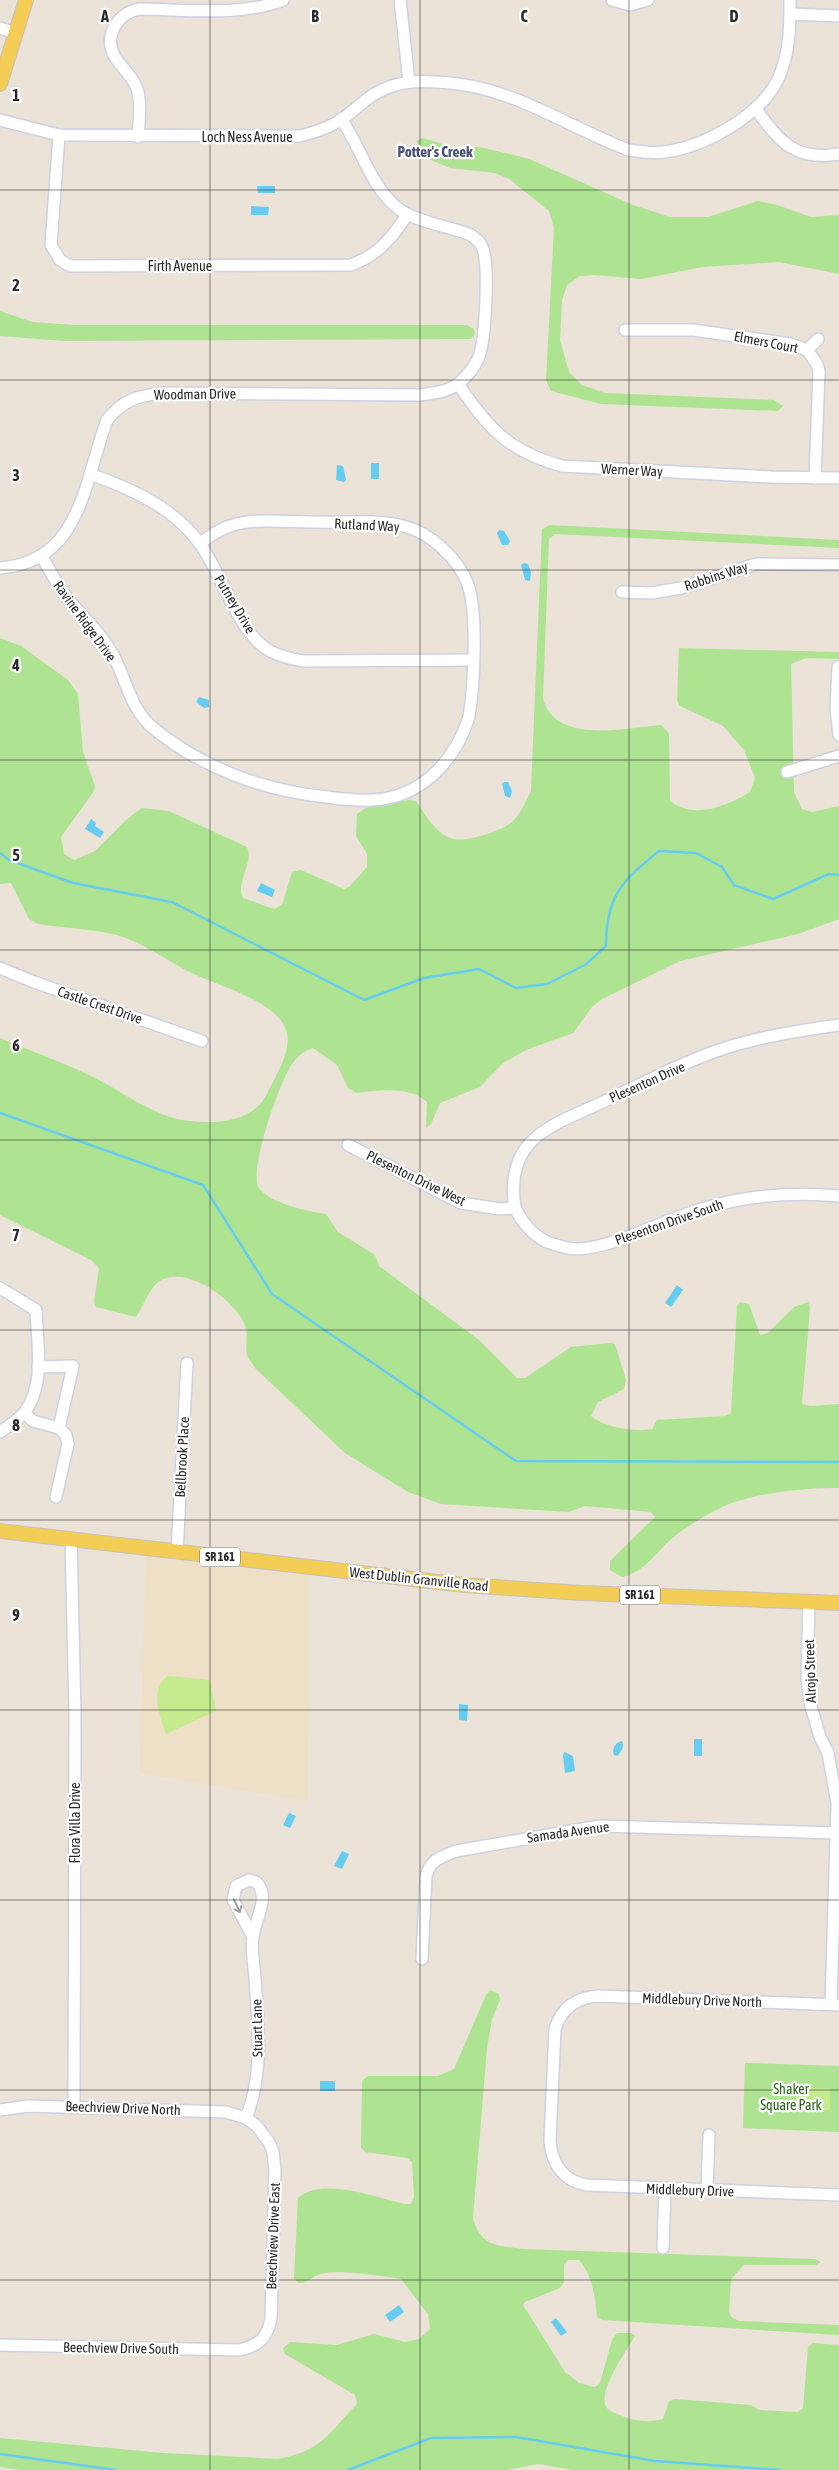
<svg xmlns="http://www.w3.org/2000/svg" width="839" height="2470" font-family="'Asap Condensed',sans-serif">
  <rect width="100%" height="100%" fill="#ebe2d8"/>
  <polygon fill="#ede0c6" points="146,1553 309,1572 308,1801 140,1773"/>
  <g fill="#aee392">
    <polygon points="422,138 453,147 480,147 529,159 633,205 670,217 708,217 758,201 777,205 811,217 839,215 839,274 779,262 703,267 641,279 594,275 580,276 567,285 562,300 560,340 569,372 582,385 605,393 774,400 783,406 778,411 601,404 551,391 546,380 554,228 549,211 509,179 495,173 450,168 426,158 416,141"/>
    <polygon points="0,311 32,322 75,325 467,325 474,329 475,334 471,339 65,341 0,336"/>
    <path d="M550 525 839 540V548L555 534 549 539 543 698C554 745 626 728 661 725L669 733 670 801C694 820 727 806 750 792L755 778 744 750 723 726 680 706 677 700 679 648 839 652V659L806 658 791 664 794 792 802 809 812 812 839 806V919L798 934 680 961 602 999 592 1007 573 1033 526 1050 503 1063 480 1087 440 1103 431 1124 426 1128 427 1102C411 1086 377 1090 357 1093L348 1088 337 1065 313 1048C303 1051 298 1056 292 1064 280 1081 248 1171 259 1188 271 1204 307 1211 326 1214L338 1232 375 1255 379 1266 479 1340 517 1378H525L571 1347 610 1343 615 1344 626 1380 624 1389 598 1402 591 1416C605 1428 634 1432 652 1429L657 1420 725 1416 731 1413 737 1306 740 1302 749 1304 760 1335 768 1333 794 1307 808 1302 810 1308 802 1404 810 1406 839 1404V1488C806 1488 760 1492 729 1504 712 1511 691 1524 676 1535 658 1549 645 1573 622 1577L610 1570V1561L655 1517 651 1512 585 1506 569 1512 441 1504 408 1492 345 1453 255 1368C253 1364 249 1360 247 1355 245 1347 248 1337 246 1328 238 1301 182 1260 156 1284 148 1292 142 1308 136 1317L96 1307 94 1302 99 1268 91 1260 0 1215V1038C29 1050 59 1061 87 1074 120 1089 152 1117 189 1121 219 1124 254 1122 268 1092 276 1074 291 1053 287 1033 280 1002 219 986 194 974 168 962 145 943 117 935 92 929 64 928 38 924L29 919 11 883 0 884V638L21 646 68 680 78 694 83 752 95 786 94 791 61 837 64 854 74 860 95 851 127 819 142 808 169 811 247 847C254 864 235 882 243 898L274 909 282 905 292 872 301 870 344 889 350 886 367 867V854L356 836 357 814 366 808 408 800 416 801C425 814 437 836 454 839 467 842 503 831 513 821 521 813 526 801 531 791L542 529Z"/>
    <path d="M491 1990 499 1994 500 2000 492 2019 487 2048 473 2218C481 2247 496 2245 523 2249L815 2259 821 2262 816 2265H744L731 2279 729 2311 731 2317 739 2321 839 2325V2335L602 2320 597 2317C595 2297 593 2276 579 2260H568L564 2265V2282L560 2288 525 2302 523 2305 565 2372 579 2383 595 2387 600 2383 612 2340 617 2333H631L635 2336C627 2350 594 2395 608 2409 611 2412 618 2414 622 2416 634 2421 650 2423 663 2419L669 2401 674 2399 751 2405 759 2410 798 2412 803 2408 808 2347 813 2343 839 2345V2470H573L538 2464 507 2470H20L0 2467V2438L164 2453 278 2459C320 2452 329 2433 357 2404L355 2395 285 2354 283 2348 290 2342 337 2345 374 2334 405 2342 419 2339 430 2329 428 2314 401 2279C385 2276 334 2269 320 2274 311 2277 308 2283 299 2283L294 2279 298 2198C321 2176 378 2198 405 2204H411L414 2197 412 2162 407 2158 365 2152 361 2147 362 2081 368 2076H438L454 2069 486 1995Z"/>
    <polygon points="745,2063 839,2066 839,2132 743,2128"/>
  </g>
  <g fill="#c4eb8e">
    <path d="M168 1676 210 1680 216 1711 166 1734C160 1717 149 1688 168 1676Z"/>
    <rect x="796" y="2088" width="34" height="22"/>
  </g>
  <g fill="#67cdf0">
    <polygon points="257,186 275,186 275,193 258,193"/>
    <polygon points="251,206 269,207 268,215 251,215"/>
    <rect x="371" y="463" width="8" height="16"/>
    <polygon points="337,465 343,466 346,480 344,482 336,480"/>
    <polygon points="499,530 504,531 510,541 508,545 502,545 497,533"/>
    <polygon points="524,563 528,564 531,572 530,581 525,580 521,565"/>
    <polygon points="199,697 209,700 209,707 204,708 196,702"/>
    <polygon points="505,782 508,782 512,791 510,798 505,796 502,783"/>
    <polygon points="91,819 96,823 95,826 104,832 100,838 85,829"/>
    <polygon points="261,883 275,890 272,897 257,891"/>
    <polygon points="677,1285 683,1290 671,1307 665,1303"/>
    <polygon points="459,1704 468,1705 467,1721 459,1720"/>
    <rect x="694" y="1739" width="8" height="17"/>
    <path d="M622 1741C625 1746 621 1752 617 1756L614 1755C611 1749 616 1742 622 1741Z"/>
    <polygon points="564,1752 573,1756 575,1771 565,1773 563,1756"/>
    <polygon points="289,1813 296,1816 290,1828 283,1825"/>
    <polygon points="342,1851 349,1854 342,1869 334,1866"/>
    <rect x="320" y="2081" width="15" height="10"/>
    <polygon points="399,2305 404,2312 390,2322 385,2315"/>
    <polygon points="556,2318 567,2332 561,2336 551,2322"/>
  </g>
  <g fill="none" stroke-linecap="round" stroke-linejoin="round">
    <g stroke="#67cdf0" stroke-width="2.5">
      <path d="M0 853 9 860 73 883 172 902 364 1000 424 978 479 969 516 988 547 984 585 965 606 946C606 896 622 881 659 851L696 853 722 867 734 885 773 899 829 874 839 875"/>
      <polyline points="0,1113 203,1185 272,1294 516,1461 839,1462"/>
      <polyline points="0,2454 116,2470"/>
      <polyline points="348,2470 431,2438 516,2437 655,2461 781,2470"/>
    </g>
    <defs>
      <g id="minor">
        <polyline points="400,0 409,81"/>
        <polyline points="612,0 630,5 648,0"/>
        <polyline points="790,14 839,16"/>
        <polyline points="0,28 15,33"/>
        <path d="M756 109C780 143 796 161 839 154"/>
        <path d="M0 120 59 135 300 136C316 132 332 127 345 117 362 104 371 93 392 86 408 81 421 81 437 82 512 85 562 125 629 150 643 152 657 154 671 151 709 144 762 114 778 79 790 54 790 26 790 0"/>
        <path d="M59 135 51 245 60 260 70 266 351 265C378 255 392 238 407 215"/>
        <path d="M138 137C139 121 142 100 136 86 131 75 121 67 115 57 103 36 117 14 139 9 183 9 241 17 283 0"/>
        <polyline points="625,330 693,330 791,344 807,350 817,364 819,371 815,478"/>
        <polyline points="807,350 818,339"/>
        <path d="M458 384C489 429 508 451 562 466L771 477 839 478"/>
        <path d="M90 474C130 488 175 508 200 544 223 575 237 632 270 651 281 657 292 659 303 661L473 660"/>
        <path d="M42 557C50 571 58 586 68 599 83 617 102 634 113 655 126 679 131 710 153 728 202 768 264 791 327 797 342 799 357 801 372 800 421 798 455 761 469 717 474 685 478 615 468 585 459 559 430 532 403 526 375 519 345 523 316 522 292 522 256 518 233 525 221 528 210 536 200 543"/>
        <path d="M0 568C81 562 84 482 107 420 123 400 137 396 162 393L420 395C433 393 449 392 459 383 466 377 474 367 478 359 486 341 489 267 483 249 481 242 476 239 471 235 451 227 428 224 409 215 374 199 362 148 341 119"/>
        <polyline points="622,592 651,593 681,588 756,564 839,565"/>
        <polyline points="838,667 836,708 839,735"/>
        <polyline points="787,772 839,756"/>
        <polyline points="0,968 34,982 202,1041"/>
        <path d="M839 1025C802 1030 764 1036 728 1047 685 1061 644 1083 603 1102 580 1113 553 1122 534 1139 516 1155 512 1179 514 1201 516 1218 536 1240 553 1244 560 1246 571 1250 579 1249 616 1247 669 1217 708 1207 751 1195 795 1192 839 1196"/>
        <polyline points="348,1145 461,1203 500,1209 515,1208"/>
        <path d="M0 1288 36 1310C37 1343 46 1385 24 1413 18 1420 8 1426 0 1432"/>
        <polyline points="38,1367 73,1366 59,1428"/>
        <polyline points="24,1413 33,1421 59,1428 66,1435 68,1444 56,1497"/>
        <polyline points="71,1539 75,1715 74,2107"/>
        <polyline points="177,1552 187,1363"/>
        <polyline points="809,1602 807,1677 810,1703 820,1737 828,1753 837,1803 831,2004"/>
        <path d="M422 1959 426 1876C431 1859 441 1857 456 1851L600 1826 836 1833"/>
        <path d="M839 2005 599 1996C577 1997 562 2007 555 2029L550 2141C552 2164 563 2181 587 2185L839 2195"/>
        <path d="M0 2110 28 2106 226 2112 246 2118 257 2126 270 2144 273 2152 275 2170 271 2319C267 2339 258 2346 239 2350L0 2345"/>
        <path d="M246 2118C264 2074 258 2025 255 1978 254 1965 251 1950 253 1936 255 1920 271 1896 256 1882L249 1880 236 1886 233 1900 253 1937"/>
        <polyline points="707,2190 709,2135"/>
        <polyline points="663,2248 665,2189"/>
      </g>
      <g id="major">
        <polyline points="0,84 26,0"/>
        <polyline points="0,1531 464,1585 582,1593 839,1603"/>
      </g>
    </defs>
    <use href="#minor" stroke="#cdd1e1" stroke-width="14"/>
    <use href="#major" stroke="#c3c3c3" stroke-width="16"/>
    <use href="#minor" stroke="#fff" stroke-width="11"/>
    <use href="#major" stroke="#f3cd55" stroke-width="14"/>
  </g>
  <defs><path id="oneway-shaft" d="M-6 0H5M1.5-3L5.5 0L1.5 3" fill="none" stroke-width="1.6" stroke-linecap="round" stroke-linejoin="round" transform="scale(1.25)"/></defs>
  <use stroke="#9e9e9e" href="#oneway-shaft" transform="translate(237 1906) rotate(65)"/>
  <path fill="none" stroke="#272727" stroke-width="1" stroke-opacity="0.55" d="M210 0V2470M420 0V2470M629 0V2470M0 190H839M0 380H839M0 570H839M0 760H839M0 950H839M0 1140H839M0 1330H839M0 1520H839M0 1710H839M0 1900H839M0 2090H839M0 2280H839"/>
  <g text-anchor="middle" dominant-baseline="central" stroke-width="4.5" stroke-linejoin="round" paint-order="stroke">
    <g fill="#fff" stroke="#686868" stroke-width="1">
      <rect x="200" y="1547.5" width="40" height="19" rx="4"/>
      <rect x="620" y="1585.5" width="40" height="19" rx="4"/>
    </g>
    <g font-size="12" font-weight="bold" fill="#272727">
      <text x="220" y="1557">SR 161</text>
      <text x="640" y="1595">SR 161</text>
    </g>
    <g font-size="14" fill="#272727" stroke="#fff">
      <text x="247" y="137">Loch Ness Avenue</text>
      <text x="180" y="266">Firth Avenue</text>
      <text transform="translate(766 342) rotate(11)">Elmers Court</text>
      <text transform="translate(195 394) rotate(-1)">Woodman Drive</text>
      <text transform="translate(632 470) rotate(3)">Werner Way</text>
      <text transform="translate(367 525) rotate(3)">Rutland Way</text>
      <text transform="translate(716 576) rotate(-18)">Robbins Way</text>
      <text transform="translate(235 604) rotate(59)">Putney Drive</text>
      <text transform="translate(85 621) rotate(54)">Ravine Ridge Drive</text>
      <text transform="translate(100 1005) rotate(19)">Castle Crest Drive</text>
      <text transform="translate(647 1082) rotate(-24)">Plesenton Drive</text>
      <text transform="translate(416 1178) rotate(26)">Plesenton Drive West</text>
      <text transform="translate(669 1222) rotate(-19)">Plesenton Drive South</text>
      <text transform="translate(182 1457) rotate(-87)">Bellbrook Place</text>
      <text transform="translate(419 1579) rotate(6)">West Dublin Granville Road</text>
      <text transform="translate(810 1671) rotate(-92)">Alrojo Street</text>
      <text transform="translate(75 1823) rotate(-90)">Flora Villa Drive</text>
      <text transform="translate(568 1832) rotate(-8)">Samada Avenue</text>
      <text transform="translate(702 2000) rotate(2)">Middlebury Drive North</text>
      <text transform="translate(257 2028) rotate(-91)">Stuart Lane</text>
      <text transform="translate(123 2108) rotate(2)">Beechview Drive North</text>
      <text transform="translate(690 2190) rotate(2)">Middlebury Drive</text>
      <text transform="translate(273 2236) rotate(-88)">Beechview Drive East</text>
      <text transform="translate(121 2348) rotate(1)">Beechview Drive South</text>
    </g>
    <g font-size="14" fill="#286417" stroke="#fff">
      <text x="791" y="2089">Shaker<tspan x="791" dy="16">Square Park</tspan></text>
    </g>
    <g font-size="15" font-weight="bold" fill="#475078" stroke="#fff">
      <text x="435" y="151">Potter's Creek</text>
    </g>
  </g>
  <g font-size="16" text-anchor="middle" font-weight="bold" fill="#272727" stroke="#fff" stroke-width="4.5" stroke-linejoin="round" paint-order="stroke">
    <text x="105" y="22">A</text>
    <text x="315" y="22">B</text>
    <text x="524" y="22">C</text>
    <text x="734" y="22">D</text>
    <text x="16" y="101">1</text>
    <text x="16" y="291">2</text>
    <text x="16" y="481">3</text>
    <text x="16" y="671">4</text>
    <text x="16" y="861">5</text>
    <text x="16" y="1051">6</text>
    <text x="16" y="1241">7</text>
    <text x="16" y="1431">8</text>
    <text x="16" y="1621">9</text>
  </g>
</svg>
